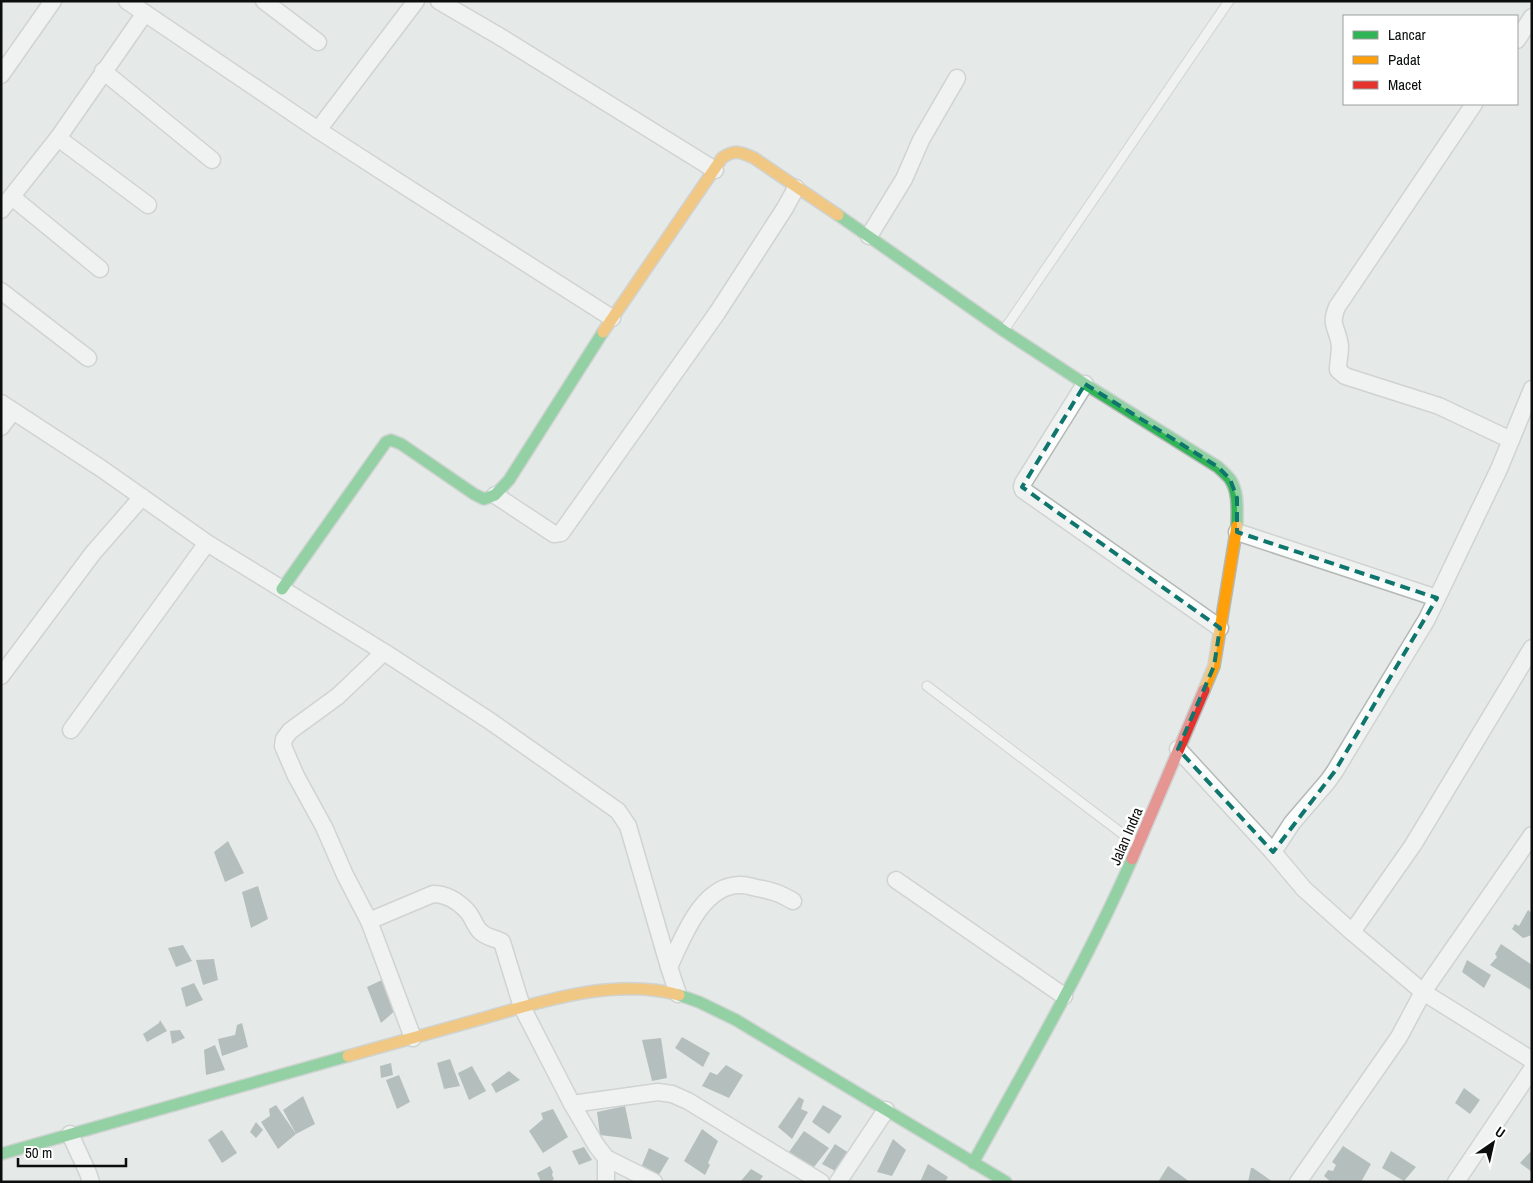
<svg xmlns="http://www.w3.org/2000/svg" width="1533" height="1183" font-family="'Archivo Narrow',sans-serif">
  <rect width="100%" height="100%" fill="#e5e9e8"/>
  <g fill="#798c89">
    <polygon points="228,841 244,873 225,882 214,852"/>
    <polygon points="258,886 268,919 251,928 242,892"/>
    <polygon points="1528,910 1532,913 1532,935 1523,938 1512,929 1515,924 1519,926"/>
    <polygon points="1501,944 1532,965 1531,990 1490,965 1497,957 1495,954"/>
    <polygon points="183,945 192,961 176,967 168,948"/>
    <polygon points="214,959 218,980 203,985 196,960"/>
    <polygon points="1467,960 1491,975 1484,988 1462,972"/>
    <polygon points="384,979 397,1009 381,1023 367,987"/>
    <polygon points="194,983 203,1000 186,1007 181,988"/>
    <polygon points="160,1020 167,1031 147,1042 143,1034 159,1023"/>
    <polygon points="242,1023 248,1047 222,1056 218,1039 235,1035 237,1025"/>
    <polygon points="180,1030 185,1038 172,1044 170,1031"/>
    <polygon points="682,1037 710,1053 703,1067 675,1048"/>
    <polygon points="661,1038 667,1078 652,1081 642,1040"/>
    <polygon points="215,1045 225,1070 206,1075 204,1050"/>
    <polygon points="450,1059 460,1086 444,1089 437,1063"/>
    <polygon points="391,1063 393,1075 381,1078 380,1066"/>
    <polygon points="726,1065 743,1075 729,1098 702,1086 710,1072 717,1075"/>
    <polygon points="472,1066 486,1091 469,1100 458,1073"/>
    <polygon points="509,1071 520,1080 496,1093 491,1084"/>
    <polygon points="399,1075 410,1102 397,1109 386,1080"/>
    <polygon points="1464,1088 1480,1100 1470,1114 1455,1103"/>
    <polygon points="303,1096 315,1124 296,1134 278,1149 261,1122 270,1116 269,1109 276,1105 296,1134 283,1110"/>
    <polygon points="799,1097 804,1100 801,1109 808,1112 792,1139 778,1127"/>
    <polygon points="823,1105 842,1116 829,1134 812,1122"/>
    <polygon points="625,1106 632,1139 600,1135 597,1112"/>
    <polygon points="553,1109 568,1137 543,1153 529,1131 543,1119 541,1113"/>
    <polygon points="256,1122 263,1130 256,1138 250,1132"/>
    <polygon points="702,1129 718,1141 708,1163 710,1165 705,1175 684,1161"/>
    <polygon points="222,1130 237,1153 222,1163 208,1140"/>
    <polygon points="804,1131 829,1148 810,1172 799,1159 789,1152"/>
    <polygon points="893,1139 906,1150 892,1176 877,1172"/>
    <polygon points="835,1144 852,1155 839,1173 822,1164"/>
    <polygon points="1343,1146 1371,1164 1361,1182 1331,1182 1324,1176 1328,1170 1333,1171 1336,1165 1332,1162"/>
    <polygon points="584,1147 592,1160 579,1165 572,1151"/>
    <polygon points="649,1148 669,1158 657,1178 640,1170"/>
    <polygon points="1532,1150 1532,1172 1520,1163"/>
    <polygon points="1391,1151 1416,1167 1404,1181 1382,1168"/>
    <polygon points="928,1164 948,1177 945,1182 920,1182"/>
    <polygon points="550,1166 553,1172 552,1175 554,1179 550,1182 541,1182 537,1173"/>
    <polygon points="1168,1166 1190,1182 1158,1182"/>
    <polygon points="1251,1168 1253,1168 1273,1182 1248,1182"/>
    <polygon points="751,1169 763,1176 759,1182 740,1182"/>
  </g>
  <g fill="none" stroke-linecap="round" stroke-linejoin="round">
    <defs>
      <g id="lane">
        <polyline points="1004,330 1229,1"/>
        <polyline points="927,686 1136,844"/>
      </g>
      <g id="street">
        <polyline points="127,1 318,130 411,190 612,318"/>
        <polyline points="264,1 318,42"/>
        <polyline points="439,1 504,39 715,170"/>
        <polyline points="1517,40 1532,17"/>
        <polyline points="103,71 212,160"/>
        <polyline points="1,75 53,1"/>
        <path d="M1474 104 1337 307C1329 326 1338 328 1340 346 1340 354 1338 361 1338 370L1345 376 1439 406 1511 440"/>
        <polyline points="318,130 416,1"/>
        <polyline points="58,138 148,205"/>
        <polyline points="12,197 100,269"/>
        <polyline points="1,210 58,138 145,13"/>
        <polyline points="869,236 904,179 921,140 957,78"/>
        <polyline points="1,291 88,358"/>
        <polyline points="1085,384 1023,483 1022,487 1023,490 1220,628"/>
        <polyline points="1,403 102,469 207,543 384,652 490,721 618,811 628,826 669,967 678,994"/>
        <polyline points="1,427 13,411"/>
        <polyline points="495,495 554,534 561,533 717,313 785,208 796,188"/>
        <polyline points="1237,532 1437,598"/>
        <path d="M384 652 338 696 290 731 284 739 283 746 296 776 324 827 345 875 369 921 433 894C447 894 459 902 468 912 473 918 475 927 481 932 487 938 496 938 502 942L522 1007 572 1104 596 1145 606 1158 654 1182"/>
        <polyline points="1,676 93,553 142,497"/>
        <polyline points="71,730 207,543"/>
        <polyline points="1178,749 1273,852 1304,889 1352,932 1423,992 1532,1060"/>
        <polyline points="1273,852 1292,823 1328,781 1335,771 1427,619 1499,469 1532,389"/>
        <polyline points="896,880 1064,996"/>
        <polyline points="369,921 413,1038"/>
        <polyline points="1352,932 1413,845 1532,648"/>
        <path d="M669 967C683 938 702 883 742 885 747 885 752 887 757 888 773 891 779 893 793 901"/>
        <polyline points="572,1104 658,1092 672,1094 688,1101 821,1182"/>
        <polyline points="70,1134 88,1173 91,1182"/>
        <polyline points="606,1182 606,1158"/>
        <polyline points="838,1182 886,1110"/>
        <polyline points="1298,1182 1399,1037 1423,992 1532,835"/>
        <polyline points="1456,1182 1532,1069"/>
      </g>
      <g id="fast">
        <path d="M838 215 1004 331 1085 384 1218 467C1222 471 1226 474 1230 479 1239 492 1237 511 1237 526"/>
        <polyline points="282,589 386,442 391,440 401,444 474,494 484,499 495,495 509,480 603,332"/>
        <polyline points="679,995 699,1002 736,1020 1006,1182"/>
        <polyline points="1,1154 348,1056"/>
        <path d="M973 1163C1028 1063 1086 964 1132 859"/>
      </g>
      <g id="slow">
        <path d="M603 332 722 158C735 149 740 152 754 158L838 215"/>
        <polyline points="1204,690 1214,666 1237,526"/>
        <path d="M348 1056C391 1044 434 1032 477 1020 540 1002 613 977 679 995"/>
      </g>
      <polyline id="jam" points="1132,859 1204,690"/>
    </defs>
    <use href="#lane" stroke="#b4b8b6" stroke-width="11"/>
    <use href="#street" stroke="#b4b8b6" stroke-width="19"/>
    <use href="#fast" stroke="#b4b8b6" stroke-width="14"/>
    <use href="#slow" stroke="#b4b8b6" stroke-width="14"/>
    <use href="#jam" stroke="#b4b8b6" stroke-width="14"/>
    <use href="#lane" stroke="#fbfcfc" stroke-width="9"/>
    <use href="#street" stroke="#fbfcfc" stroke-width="16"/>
    <use href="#fast" stroke="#30b455" stroke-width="11"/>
    <use href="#slow" stroke="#ff9f0a" stroke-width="11"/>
    <use href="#jam" stroke="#e5322d" stroke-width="11"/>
  </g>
  <path d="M0 0H1533V1183H0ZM1085 384 1218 467 1230 479 1237 498V532L1437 598 1335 771 1273 852 1178 749 1214 666 1220 628 1022 487Z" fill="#e5e9e8" fill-opacity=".55" fill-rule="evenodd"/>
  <path fill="none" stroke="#0f766e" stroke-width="4" stroke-dasharray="10 6" stroke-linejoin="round" d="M1085 384 1218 467 1230 479 1237 498V532L1437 598 1335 771 1273 852 1178 749 1214 666 1220 628 1022 487Z"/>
  <g text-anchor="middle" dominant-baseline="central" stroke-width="5" stroke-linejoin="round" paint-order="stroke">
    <g font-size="15" fill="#0c0e0e" stroke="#fff">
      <text transform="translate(1126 836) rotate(-67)">Jalan Indra</text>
    </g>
  </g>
  <rect width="1533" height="1183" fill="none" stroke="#0c0e0e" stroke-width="5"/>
  <rect x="1343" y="15" width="175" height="90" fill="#ffffff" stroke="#9e9f9f"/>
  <rect x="1353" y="31" width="25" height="8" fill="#30b455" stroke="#9e9f9f"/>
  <text x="1388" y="40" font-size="15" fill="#0c0e0e">Lancar</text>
  <rect x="1353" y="56" width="25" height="8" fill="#ff9f0a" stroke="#9e9f9f"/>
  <text x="1388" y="65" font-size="15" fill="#0c0e0e">Padat</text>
  <rect x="1353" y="81" width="25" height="8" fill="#e5322d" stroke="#9e9f9f"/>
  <text x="1388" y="90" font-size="15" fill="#0c0e0e">Macet</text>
  <g transform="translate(1493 1143) rotate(34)" stroke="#ffffff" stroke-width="4" paint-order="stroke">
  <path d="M0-4L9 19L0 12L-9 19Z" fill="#0c0e0e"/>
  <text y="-8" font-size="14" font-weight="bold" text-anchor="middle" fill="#0c0e0e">U</text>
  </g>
  <path d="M18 1158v8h108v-8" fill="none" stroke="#0c0e0e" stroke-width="2.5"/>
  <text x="25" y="1158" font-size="15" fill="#0c0e0e" stroke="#ffffff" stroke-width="4" paint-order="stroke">50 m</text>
</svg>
